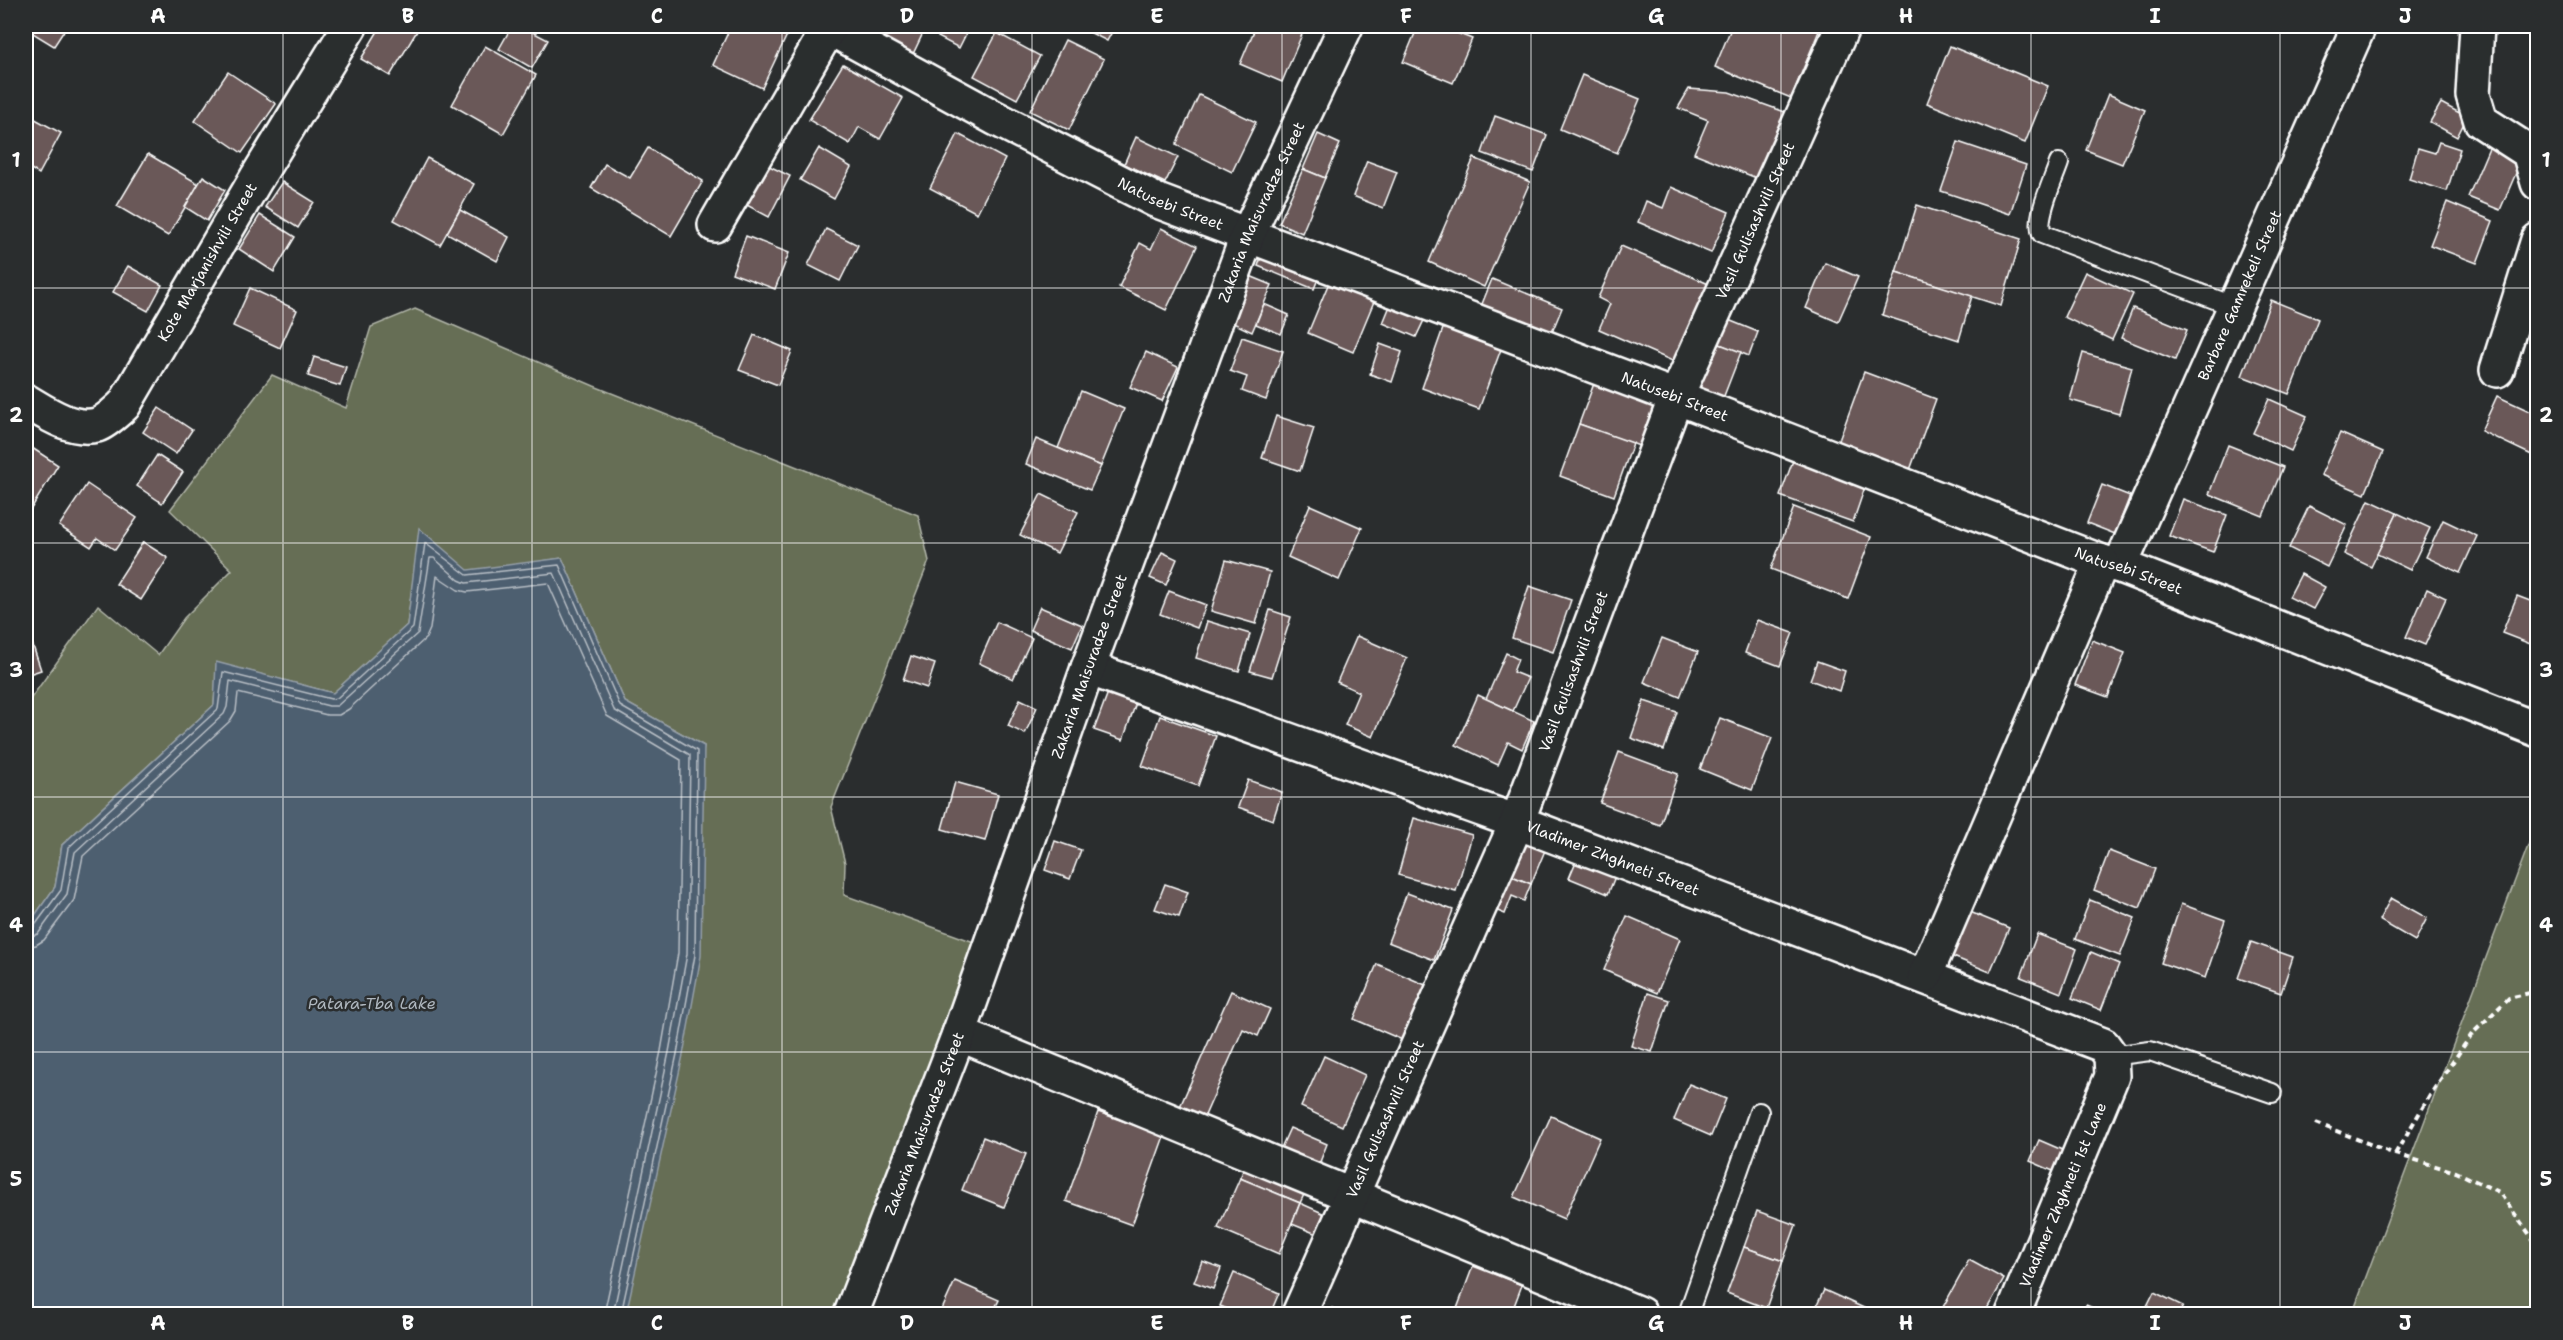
<svg xmlns="http://www.w3.org/2000/svg" width="2563" height="1340" font-family="'Shantell Sans',sans-serif">
  <rect width="100%" height="100%" fill="#2a2d2e"/>
  <filter id="ink" filterUnits="userSpaceOnUse"><feTurbulence type="fractalNoise" baseFrequency=".0167" numOctaves="2"/><feDisplacementMap in="SourceGraphic" scale="12" xChannelSelector="R" yChannelSelector="G"/><feConvolveMatrix kernelMatrix="1 2 1 2 8 2 1 2 1" color-interpolation-filters="sRGB"/></filter>
  <g filter="url(#ink)">
    <g fill="#666e54" stroke="#b2b6aa" stroke-width="1.5">
      <polygon points="415,309 594,386 918,515 929,561 831,807 845,863 844,895 974,942 836,1314 626,1314 704,746 625,702 562,558 467,573 420,529 407,625 333,693 217,663 214,705 62,845 55,887 26,928 26,705 98,605 158,655 184,618 232,570 170,510 272,375 346,408 371,327"/>
      <polygon points="2537,822 2537,1314 2352,1314"/>
    </g>
    <polygon fill="#4e5f70" stroke="#959fa9" stroke-width="1.5" points="419,528 468,570 562,558 625,702 704,746 701,956 683,1055 626,1314 26,1314 26,928 55,887 62,845 214,705 216,662 333,693 407,625"/>
    <g fill="none" stroke-linecap="round" stroke-linejoin="round">
      <g stroke="#b8bfc6" stroke-width="1.5">
        <polyline points="26,931 33,928 61,890 68,848 218,709 223,672 331,699 337,698 413,628 425,543 467,575 559,565 620,706 697,751 695,955 677,1054 621,1314"/>
        <polyline points="26,938 38,934 67,894 75,852 224,714 227,707 230,681 329,706 337,706 418,633 430,558 434,558 459,580 466,583 554,573 614,710 690,755 687,954 669,1052 613,1314"/>
        <polyline points="26,947 36,945 44,940 74,900 83,856 230,721 236,711 238,693 327,715 339,715 349,709 426,638 430,629 437,576 458,590 467,592 548,583 607,716 681,760 678,953 661,1051 604,1314"/>
      </g>
    </g>
    <g fill="#6b5958" stroke="#fff" stroke-width="1.5">
      <polygon points="26,26 67,26 54,46 33,33 26,46"/>
      <polygon points="381,26 420,26 390,76 361,59"/>
      <polygon points="512,26 521,26 548,40 532,68 499,49"/>
      <polygon points="731,26 772,26 788,33 762,88 713,65"/>
      <polygon points="853,26 908,26 923,33 913,54"/>
      <polygon points="944,26 970,26 959,48 938,37"/>
      <polygon points="1092,26 1115,26 1107,41 1089,32"/>
      <polygon points="1256,26 1288,26 1303,32 1282,82 1240,64"/>
      <polygon points="1418,26 1439,26 1472,39 1453,83 1403,62"/>
      <polygon points="1732,26 1806,26 1819,31 1791,98 1715,67"/>
      <polygon points="997,33 1040,56 1017,99 974,76"/>
      <polygon points="1065,40 1104,59 1069,130 1030,111"/>
      <polygon points="485,46 536,75 503,134 452,105"/>
      <polygon points="1950,46 2048,86 2025,143 1927,103"/>
      <polygon points="843,64 903,98 880,139 859,127 850,144 809,120"/>
      <polygon points="228,72 276,104 242,153 195,121"/>
      <polygon points="1582,75 1640,99 1617,153 1560,129"/>
      <polygon points="1689,89 1729,92 1785,112 1759,179 1694,153 1708,120 1678,108"/>
      <polygon points="2108,94 2145,110 2122,164 2086,150"/>
      <polygon points="1199,95 1256,122 1232,172 1176,145"/>
      <polygon points="2441,103 2467,117 2457,137 2430,122"/>
      <polygon points="26,114 61,133 39,174 26,166"/>
      <polygon points="1495,116 1547,135 1533,172 1482,153"/>
      <polygon points="958,134 1005,159 977,213 930,188"/>
      <polygon points="1318,134 1340,144 1325,178 1303,169"/>
      <polygon points="1136,137 1178,157 1165,183 1124,164"/>
      <polygon points="1958,142 2026,165 2010,214 1941,191"/>
      <polygon points="2439,142 2460,149 2447,191 2409,179 2418,148 2435,153"/>
      <polygon points="2491,143 2523,157 2500,210 2468,197"/>
      <polygon points="648,148 703,181 671,236 591,188 605,164 630,178"/>
      <polygon points="819,148 851,167 834,199 800,180"/>
      <polygon points="148,154 199,184 168,236 117,206"/>
      <polygon points="427,158 474,184 440,245 394,220"/>
      <polygon points="1474,158 1530,182 1484,287 1429,262"/>
      <polygon points="1367,161 1397,172 1383,208 1353,196"/>
      <polygon points="763,163 790,176 769,217 743,203"/>
      <polygon points="1303,169 1325,178 1302,233 1279,223"/>
      <polygon points="203,176 225,190 207,221 185,207"/>
      <polygon points="282,182 314,202 298,228 265,207"/>
      <polygon points="1671,187 1729,212 1711,253 1638,222 1646,201 1663,208"/>
      <polygon points="2447,202 2493,221 2477,263 2430,245"/>
      <polygon points="1917,205 2021,239 2001,306 1896,272"/>
      <polygon points="460,210 509,237 497,261 447,233"/>
      <polygon points="260,215 295,237 274,272 239,249"/>
      <polygon points="1161,228 1197,246 1166,310 1119,287 1140,243 1151,249"/>
      <polygon points="826,229 858,245 840,281 808,265"/>
      <polygon points="746,236 789,253 775,289 732,273"/>
      <polygon points="1621,246 1711,285 1677,363 1599,329 1610,304 1598,298"/>
      <polygon points="1264,249 1321,271 1314,289 1258,266"/>
      <polygon points="1825,263 1858,277 1838,322 1806,308"/>
      <polygon points="128,266 162,285 148,311 113,292"/>
      <polygon points="1896,272 1972,296 1959,340 1882,315"/>
      <polygon points="2085,272 2133,294 2112,340 2064,317"/>
      <polygon points="1250,276 1272,285 1252,332 1231,322"/>
      <polygon points="1492,279 1562,308 1550,337 1480,309"/>
      <polygon points="1330,280 1375,299 1353,352 1308,333"/>
      <polygon points="250,288 297,310 280,348 233,326"/>
      <polygon points="2271,300 2318,319 2289,394 2242,376"/>
      <polygon points="1392,301 1426,316 1416,337 1383,323"/>
      <polygon points="1264,304 1289,315 1281,334 1256,324"/>
      <polygon points="2133,308 2187,330 2175,360 2121,338"/>
      <polygon points="1726,319 1758,332 1749,356 1717,343"/>
      <polygon points="1446,320 1504,341 1479,409 1422,388"/>
      <polygon points="754,335 792,351 778,385 739,370"/>
      <polygon points="1242,337 1283,351 1266,400 1242,391 1247,377 1230,371"/>
      <polygon points="1717,343 1741,352 1722,401 1698,391"/>
      <polygon points="1380,344 1402,352 1392,382 1370,374"/>
      <polygon points="1146,352 1178,367 1162,401 1130,387"/>
      <polygon points="2083,353 2132,367 2119,414 2070,400"/>
      <polygon points="314,357 346,367 340,386 308,376"/>
      <polygon points="1864,372 1936,399 1910,470 1838,443"/>
      <polygon points="1596,378 1659,401 1642,447 1579,424"/>
      <polygon points="1081,391 1124,409 1101,466 1058,448"/>
      <polygon points="2497,396 2538,415 2538,458 2481,431"/>
      <polygon points="2269,399 2307,416 2291,451 2253,433"/>
      <polygon points="159,408 192,430 176,454 143,432"/>
      <polygon points="1276,416 1314,428 1300,471 1262,458"/>
      <polygon points="1579,424 1633,443 1614,496 1560,476"/>
      <polygon points="2340,433 2383,452 2365,494 2321,475"/>
      <polygon points="1036,439 1101,466 1090,490 1026,464"/>
      <polygon points="26,444 58,465 26,517"/>
      <polygon points="2228,445 2283,467 2263,516 2209,494"/>
      <polygon points="157,455 183,472 162,503 137,486"/>
      <polygon points="1795,455 1867,481 1853,522 1780,496"/>
      <polygon points="87,484 137,518 115,550 97,538 91,547 59,526"/>
      <polygon points="2102,485 2130,496 2115,534 2087,523"/>
      <polygon points="1041,494 1078,512 1057,553 1020,535"/>
      <polygon points="2183,499 2227,515 2213,552 2169,536"/>
      <polygon points="2369,500 2397,513 2371,567 2344,554"/>
      <polygon points="1310,505 1362,528 1339,580 1288,557"/>
      <polygon points="2309,506 2347,525 2327,567 2289,548"/>
      <polygon points="1794,507 1871,537 1848,599 1771,569"/>
      <polygon points="2397,513 2430,528 2410,570 2377,554"/>
      <polygon points="2443,520 2477,536 2460,573 2426,557"/>
      <polygon points="143,542 168,558 141,600 116,584"/>
      <polygon points="1162,552 1177,559 1166,585 1150,578"/>
      <polygon points="1226,560 1270,572 1256,624 1211,611"/>
      <polygon points="2301,574 2325,587 2313,609 2289,597"/>
      <polygon points="1529,586 1571,600 1553,652 1512,638"/>
      <polygon points="2427,589 2446,598 2425,645 2406,637"/>
      <polygon points="1169,591 1206,605 1197,628 1160,614"/>
      <polygon points="2517,596 2538,604 2538,647 2502,633"/>
      <polygon points="1040,607 1082,625 1072,648 1030,630"/>
      <polygon points="1270,610 1291,617 1272,677 1250,671"/>
      <polygon points="1757,620 1793,633 1780,666 1745,653"/>
      <polygon points="1207,621 1250,634 1239,671 1196,658"/>
      <polygon points="997,622 1032,638 1013,679 979,663"/>
      <polygon points="26,625 41,670 26,675"/>
      <polygon points="1357,636 1407,658 1373,737 1345,725 1359,692 1337,682"/>
      <polygon points="1662,638 1698,652 1680,697 1644,682"/>
      <polygon points="2092,640 2125,653 2108,697 2075,685"/>
      <polygon points="1506,653 1518,659 1513,672 1528,678 1513,711 1486,699"/>
      <polygon points="911,656 935,664 927,688 903,680"/>
      <polygon points="1817,661 1845,671 1839,691 1810,680"/>
      <polygon points="1110,687 1138,697 1123,740 1094,730"/>
      <polygon points="1478,695 1534,721 1522,749 1508,742 1498,765 1456,745"/>
      <polygon points="1020,699 1037,707 1025,734 1008,726"/>
      <polygon points="1644,701 1677,712 1664,750 1631,738"/>
      <polygon points="1160,716 1216,736 1198,786 1142,766"/>
      <polygon points="1720,718 1772,738 1752,790 1700,769"/>
      <polygon points="1619,752 1678,774 1660,825 1600,803"/>
      <polygon points="1248,780 1282,792 1273,820 1238,807"/>
      <polygon points="955,782 998,794 985,841 942,829"/>
      <polygon points="1414,818 1472,835 1456,891 1398,875"/>
      <polygon points="1522,838 1546,848 1531,884 1507,874"/>
      <polygon points="1055,841 1081,850 1070,879 1045,870"/>
      <polygon points="2109,851 2155,869 2140,908 2094,890"/>
      <polygon points="1577,859 1616,874 1608,894 1569,878"/>
      <polygon points="1507,874 1531,884 1524,901 1512,896 1505,914 1493,909"/>
      <polygon points="1165,884 1188,892 1179,917 1155,909"/>
      <polygon points="1407,893 1453,910 1434,960 1388,942"/>
      <polygon points="2391,898 2427,918 2415,941 2379,920"/>
      <polygon points="2090,900 2135,918 2120,956 2075,939"/>
      <polygon points="2181,904 2225,920 2205,978 2161,963"/>
      <polygon points="1970,912 2009,928 1990,972 1951,956"/>
      <polygon points="1627,916 1680,939 1657,993 1604,970"/>
      <polygon points="2037,934 2077,949 2061,993 2021,977"/>
      <polygon points="2251,942 2293,957 2281,993 2238,978"/>
      <polygon points="2091,952 2119,964 2101,1010 2072,998"/>
      <polygon points="1377,964 1430,987 1407,1042 1354,1019"/>
      <polygon points="1231,991 1270,1009 1258,1036 1243,1029 1203,1120 1179,1109"/>
      <polygon points="1648,993 1669,1000 1652,1052 1631,1046"/>
      <polygon points="1324,1056 1365,1075 1342,1126 1301,1107"/>
      <polygon points="1689,1084 1726,1099 1711,1136 1674,1120"/>
      <polygon points="1098,1112 1164,1136 1132,1225 1066,1201"/>
      <polygon points="1551,1116 1600,1138 1564,1219 1514,1197"/>
      <polygon points="1290,1128 1327,1144 1318,1167 1280,1150"/>
      <polygon points="983,1137 1026,1154 1004,1207 962,1190"/>
      <polygon points="2039,1140 2069,1153 2060,1174 2030,1161"/>
      <polygon points="1247,1160 1308,1186 1300,1203 1240,1178"/>
      <polygon points="1240,1178 1300,1203 1279,1254 1218,1228"/>
      <polygon points="1300,1203 1327,1215 1319,1235 1292,1224"/>
      <polygon points="1757,1211 1796,1225 1783,1261 1744,1247"/>
      <polygon points="1744,1247 1783,1261 1766,1308 1727,1293"/>
      <polygon points="1969,1260 2004,1279 1984,1314 1953,1314 1942,1309"/>
      <polygon points="1202,1261 1221,1268 1213,1289 1194,1282"/>
      <polygon points="1473,1266 1522,1285 1511,1314 1455,1314"/>
      <polygon points="1234,1273 1279,1293 1270,1314 1240,1314 1220,1306"/>
      <polygon points="955,1281 999,1300 992,1314 940,1314"/>
      <polygon points="1824,1290 1875,1313 1875,1314 1813,1314"/>
      <polygon points="2154,1292 2183,1306 2179,1314 2143,1314"/>
      <polygon points="2086,1305 2107,1314 2082,1314"/>
      <polygon points="1332,1308 1345,1314 1329,1314"/>
    </g>
    <g fill="none" stroke-linecap="round" stroke-linejoin="round">
      <defs>
        <g id="lane">
          <path d="M2059 163C2053 181 2035 218 2042 234L2233 306"/>
          <polyline points="2111,1056 2150,1051 2272,1093"/>
          <polyline points="1688,1314 1759,1112"/>
        </g>
        <g id="street">
          <path id="s1" d="M826 26 995 118 1155 200 1676 397 2102 562 2120 566 2538 730"/>
          <polyline points="2477,26 2473,95 2481,121 2529,152 2538,183"/>
          <polyline points="715,225 830,26"/>
          <polyline points="2497,370 2538,240"/>
          <path id="s2" d="M26 401C46 413 72 431 97 425 106 422 117 411 124 405L256 179 350 26"/>
          <path id="s3" d="M2120 566 2359 26"/>
          <path id="s4" d="M1088 668 1517 822 2103 1045 2111 1056 2112 1076 2013 1314"/>
          <polyline points="1925,976 2102,562"/>
          <polyline points="959,1034 1640,1314"/>
          <path id="s5" d="M1299 1314 1517 822 1676 397 1843 26"/>
        </g>
        <g id="secondary">
          <path id="s6" d="M851 1314 959 1034 1088 668 1248 234 1346 26"/>
        </g>
      </defs>
      <use href="#lane" stroke="#fff" stroke-width="22"/>
      <use href="#street" stroke="#fff" stroke-width="38"/>
      <use href="#secondary" stroke="#fff" stroke-width="38"/>
      <g stroke="#fff" stroke-width="4" stroke-dasharray="6 4.5" stroke-linecap="butt">
        <polyline points="2316,1123 2395,1154 2456,1172 2499,1192 2538,1246"/>
        <polyline points="2395,1154 2432,1092 2472,1034 2509,998 2538,991"/>
      </g>
      <use href="#lane" stroke="#2a2d2e" stroke-width="18"/>
      <use href="#street" stroke="#2a2d2e" stroke-width="33"/>
      <use href="#secondary" stroke="#2a2d2e" stroke-width="33"/>
    </g>
  </g>
  <path fill="none" stroke="#fff" stroke-width="1.5" stroke-opacity="0.55" d="M283 26V1314M532 26V1314M782 26V1314M1032 26V1314M1282 26V1314M1531 26V1314M1781 26V1314M2031 26V1314M2280 26V1314M26 288H2538M26 543H2538M26 797H2538M26 1052H2538"/>
  <g text-anchor="middle" dominant-baseline="central" stroke-width="5" stroke-linejoin="round" paint-order="stroke">
    <g font-size="15" fill="#fff" stroke="#2a2d2e">
      <text stroke="none"><textPath href="#s1" startOffset="388">Natusebi Street</textPath></text>
      <text stroke="none"><textPath href="#s6" startOffset="1176">Zakaria Maisuradze Street</textPath></text>
      <text stroke="none"><textPath href="#s5" startOffset="1185">Vasil Gulisashvili Street</textPath></text>
      <text stroke="none"><textPath href="#s2" startOffset="276">Kote Marjanishvili Street</textPath></text>
      <text stroke="none"><textPath href="#s3" startOffset="296">Barbare Gamrekeli Street</textPath></text>
      <text stroke="none"><textPath href="#s1" startOffset="928">Natusebi Street</textPath></text>
      <text stroke="none"><textPath href="#s1" startOffset="1414">Natusebi Street</textPath></text>
      <text stroke="none"><textPath href="#s6" startOffset="690">Zakaria Maisuradze Street</textPath></text>
      <text stroke="none"><textPath href="#s5" startOffset="699">Vasil Gulisashvili Street</textPath></text>
      <text stroke="none"><textPath href="#s4" startOffset="558">Vladimer Zhghneti Street</textPath></text>
      <text stroke="none"><textPath href="#s5" startOffset="213">Vasil Gulisashvili Street</textPath></text>
      <text stroke="none"><textPath href="#s6" startOffset="204">Zakaria Maisuradze Street</textPath></text>
      <text transform="translate(2063 1195) rotate(-67)">Vladimer Zhghneti 1st Lane</text>
    </g>
    <g font-size="16" font-style="italic" fill="#afb7bf" stroke="#2a2d2e">
      <text x="372" y="1003">Patara-Tba Lake</text>
    </g>
  </g>
  <rect width="2563" height="1340" fill="none" stroke="#2a2d2e" stroke-width="66"/>
  <rect x="33" y="33" width="2497" height="1274" fill="none" stroke="#fff" stroke-width="2"/>
  <g font-size="20" text-anchor="middle" font-weight="bold" fill="#fff">
    <text x="158" y="23">A</text>
    <text x="408" y="23">B</text>
    <text x="657" y="23">C</text>
    <text x="907" y="23">D</text>
    <text x="1157" y="23">E</text>
    <text x="1406" y="23">F</text>
    <text x="1656" y="23">G</text>
    <text x="1906" y="23">H</text>
    <text x="2155" y="23">I</text>
    <text x="2405" y="23">J</text>
    <text x="16" y="167">1</text>
    <text x="2546" y="167">1</text>
    <text x="16" y="422">2</text>
    <text x="2546" y="422">2</text>
    <text x="16" y="677">3</text>
    <text x="2546" y="677">3</text>
    <text x="16" y="932">4</text>
    <text x="2546" y="932">4</text>
    <text x="16" y="1186">5</text>
    <text x="2546" y="1186">5</text>
    <text x="158" y="1330">A</text>
    <text x="408" y="1330">B</text>
    <text x="657" y="1330">C</text>
    <text x="907" y="1330">D</text>
    <text x="1157" y="1330">E</text>
    <text x="1406" y="1330">F</text>
    <text x="1656" y="1330">G</text>
    <text x="1906" y="1330">H</text>
    <text x="2155" y="1330">I</text>
    <text x="2405" y="1330">J</text>
  </g>
</svg>
